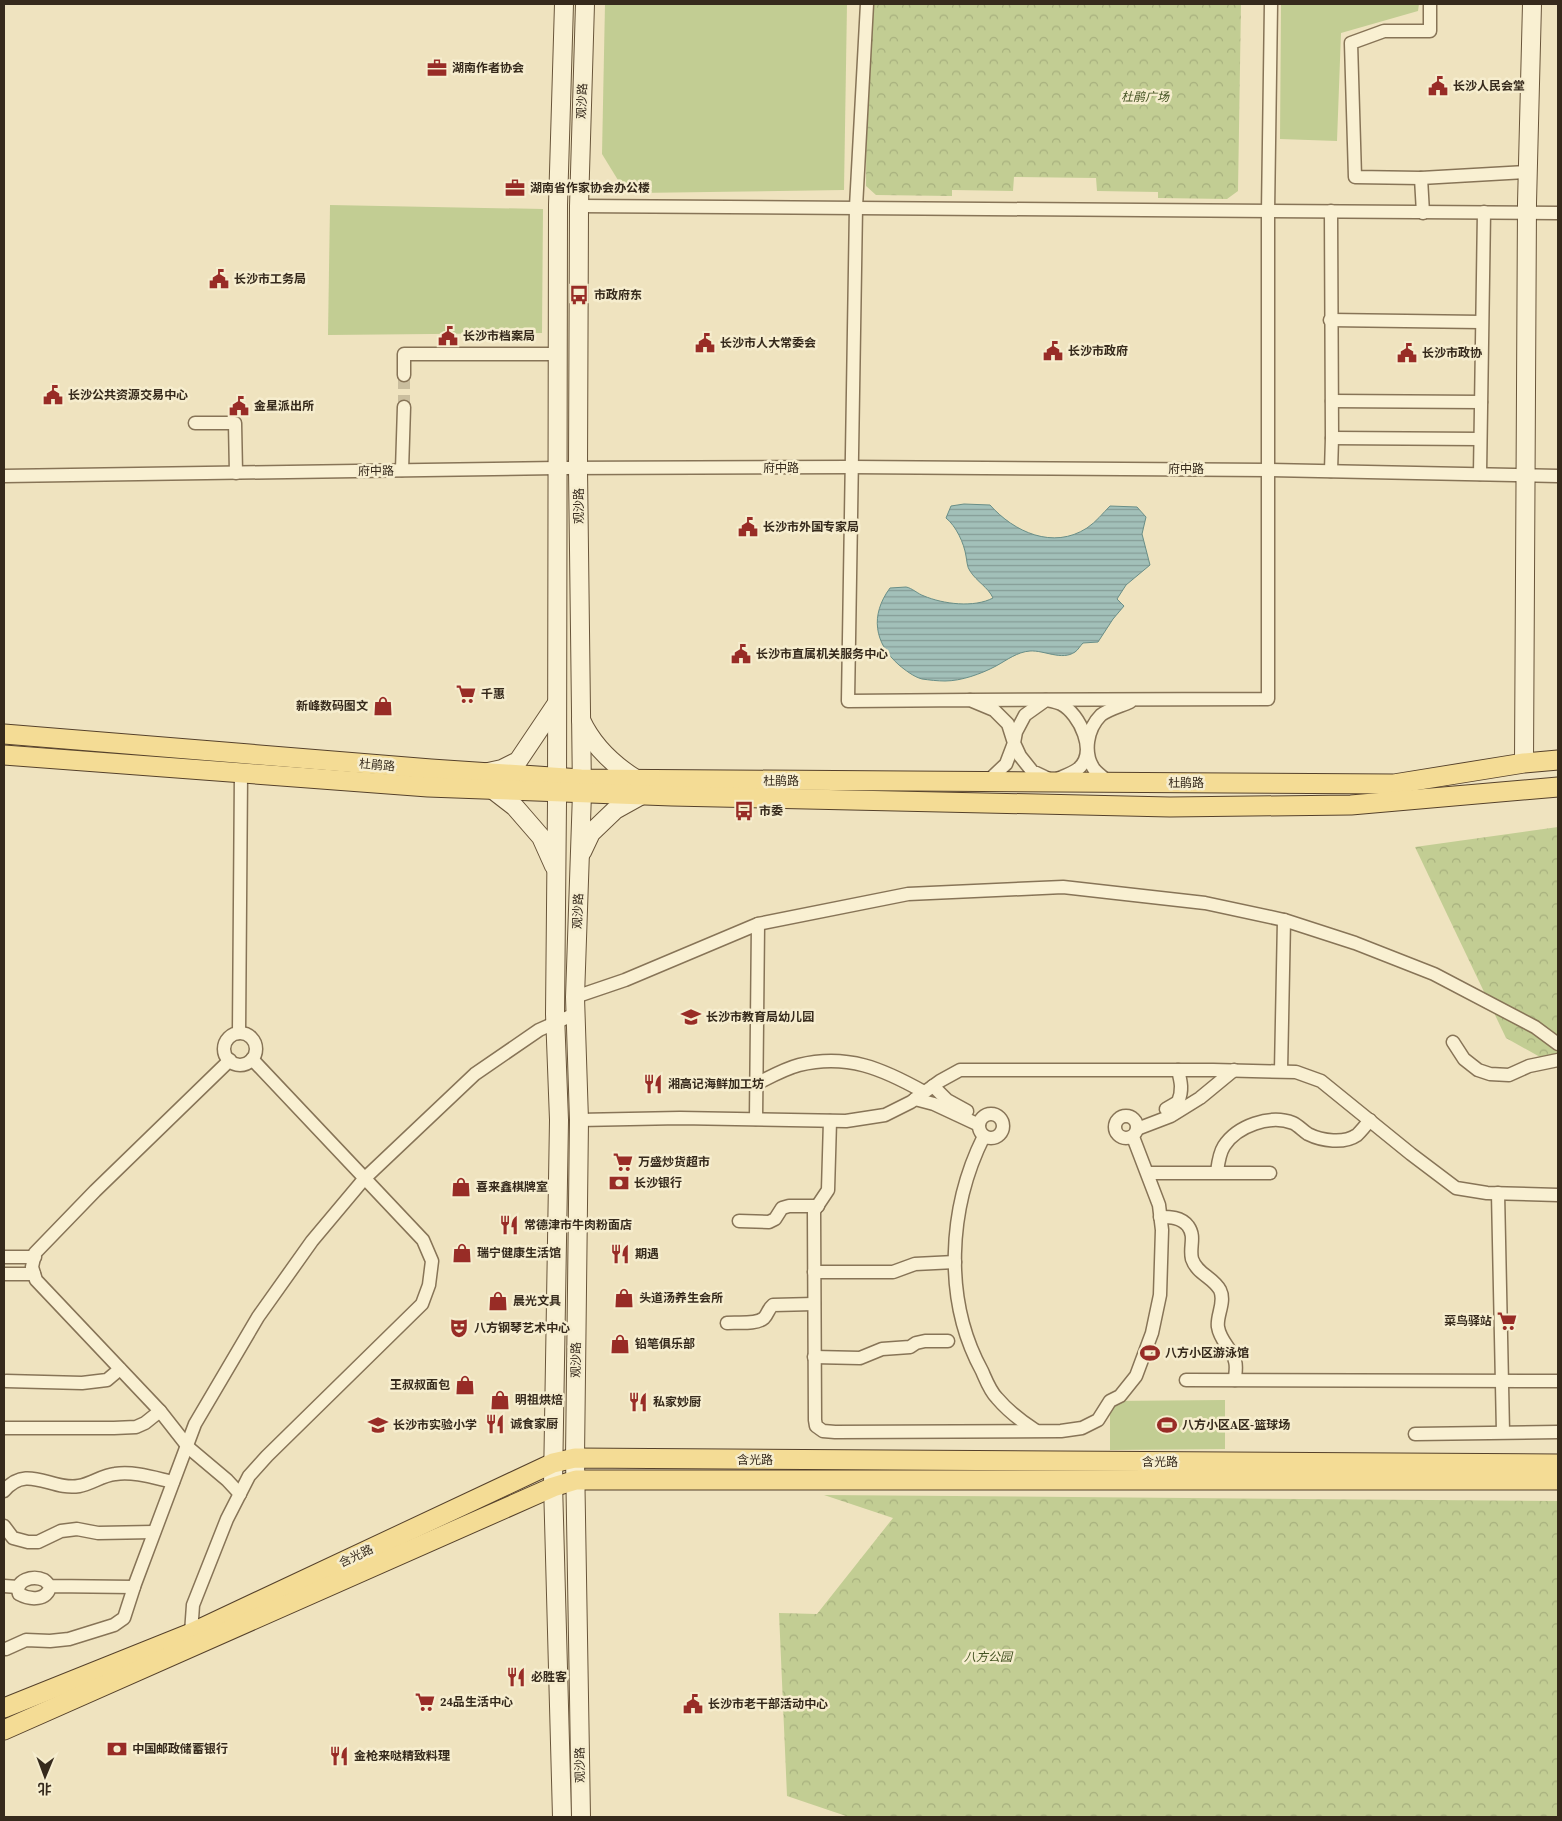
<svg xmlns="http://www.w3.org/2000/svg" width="1562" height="1821" font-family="'Source Serif 4','Noto Sans SC',serif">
  <defs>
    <pattern id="forest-crowns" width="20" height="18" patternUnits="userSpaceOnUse" patternTransform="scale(1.25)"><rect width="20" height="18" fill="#c2cd93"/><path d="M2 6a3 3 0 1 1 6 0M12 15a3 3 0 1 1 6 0" fill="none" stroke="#a7b07e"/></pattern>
    <pattern id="water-rules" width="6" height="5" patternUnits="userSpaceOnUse" patternTransform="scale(1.25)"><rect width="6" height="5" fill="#a2c0b9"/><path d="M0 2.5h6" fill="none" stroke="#859c96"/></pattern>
  </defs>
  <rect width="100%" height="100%" fill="#efe3bf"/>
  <g fill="#c2cd93">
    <polygon points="605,4 847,4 844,190 636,193 621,185 602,154"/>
    <polygon points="1281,4 1419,4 1418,11 1341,33 1337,141 1280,139"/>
    <polygon points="330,205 543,209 542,333 328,335"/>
    <polygon points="1225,1400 1225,1449 1110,1450 1110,1401"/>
  </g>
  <g fill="url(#forest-crowns)">
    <polygon points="867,4 1241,4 1238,191 1227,199 1158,198 1158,192 1097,191 1096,178 1014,177 1013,191 952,190 952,196 876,195 866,186"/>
    <polygon points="1558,827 1558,1067 1506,1038 1415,847"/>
    <polygon points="824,1495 1558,1501 1558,1817 849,1817 787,1796 779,1613 817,1614 893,1518"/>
  </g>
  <path fill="url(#water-rules)" stroke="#698e87" d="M964 504 990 505C1014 532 1053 550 1087 528 1096 522 1103 513 1110 506L1137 507 1146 517 1142 534 1150 565 1126 585 1117 599 1124 606 1113 619 1098 642 1083 643C1080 646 1078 650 1075 652 1062 661 1044 650 1030 651 1017 652 1007 660 996 666 981 674 961 681 945 681 938 681 929 680 922 679 914 677 905 670 899 665 874 643 870 615 890 588 895 588 901 587 906 587 912 588 918 594 924 596 943 604 974 608 993 598 988 587 977 582 970 571 967 567 967 561 966 556 964 543 956 526 946 518L951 506Z"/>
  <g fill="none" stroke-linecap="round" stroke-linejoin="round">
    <polyline stroke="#cabe9e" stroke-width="12" stroke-dasharray="12 6" stroke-linecap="butt" points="404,407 404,375"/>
    <defs>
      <g id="street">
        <polyline points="867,4 856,207 848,701 970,700 994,710 1008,724 1014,743 1006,764 987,782"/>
        <polyline points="1430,4 1430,31 1384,31 1351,43 1355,177 1421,178 1528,172"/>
        <polyline points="1421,178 1423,213"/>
        <polyline points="579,206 1558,213"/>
        <polyline points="1330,320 1481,322"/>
        <polyline points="404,375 404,354 558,354"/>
        <polyline points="1332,401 1481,402"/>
        <polyline points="195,423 235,423 236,473"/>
        <polyline points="1332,438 1480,439"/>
        <polyline points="402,470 404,407"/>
        <polyline points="1331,471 1332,438 1331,211"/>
        <polyline points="1480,474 1484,212"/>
        <polyline points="4,476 558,468 852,467 1268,470 1558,476"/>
        <polyline points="970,700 1268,699 1268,212 1271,4"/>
        <path d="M1046 700C1051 701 1057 702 1061 704 1080 714 1098 753 1078 769 1071 774 1061 777 1053 781L1032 771 1020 756 1014 743 1016 732 1025 715Z"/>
        <path d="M1109 782C1104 778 1098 774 1094 769 1083 753 1087 729 1101 715 1109 709 1121 706 1130 702"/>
        <polyline points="575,997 625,980 758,924 908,894 1063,887 1205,903 1284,920 1355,943 1434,974 1535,1027 1558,1044"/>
        <polyline points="239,1033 241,773"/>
        <circle cx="240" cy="1049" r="16"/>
        <polyline points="1453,1042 1464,1059 1478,1070 1490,1074 1509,1075 1529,1066 1558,1060"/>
        <polyline points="230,1060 95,1191 35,1253 32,1267 36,1280 160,1411 189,1448 227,1480 240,1494"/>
        <polyline points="1281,1071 1284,920"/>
        <path d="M756 1084C770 1077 784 1069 799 1065 847 1053 883 1069 924 1092"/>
        <polyline points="933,1086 947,1100 967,1111"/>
        <polyline points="915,1099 934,1104 979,1125"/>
        <path d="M1166 1109 1178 1102C1183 1090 1181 1082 1178 1070"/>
        <circle cx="991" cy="1126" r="12"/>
        <circle cx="1126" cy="1127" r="11"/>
        <polyline points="756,1119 758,924"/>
        <polyline points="579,1120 680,1118 846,1121 885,1115 911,1102 940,1081 960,1070 1213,1070 1296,1072 1321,1081 1411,1154 1456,1188 1487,1193 1558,1195"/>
        <polyline points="830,1121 828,1190 814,1211 815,1420 816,1426 823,1431 835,1432 1061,1431 1082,1428 1098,1420 1110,1401 1120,1396 1136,1376 1152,1333 1160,1295 1162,1230 1159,1205 1133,1137"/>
        <polyline points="1137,1129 1171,1116 1200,1098 1234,1070"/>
        <path d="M984 1136C948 1208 943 1300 982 1371 986 1380 990 1391 997 1398 1008 1411 1021 1421 1035 1430"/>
        <path d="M1217 1172C1218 1164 1219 1154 1224 1146 1237 1126 1270 1114 1293 1123 1298 1125 1303 1131 1308 1134 1322 1141 1344 1144 1357 1135 1361 1131 1366 1125 1370 1120"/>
        <polyline points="1148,1173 1270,1173"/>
        <polyline points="1498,1193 1503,1432"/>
        <path d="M1160 1217C1170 1217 1181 1217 1188 1226 1196 1237 1189 1247 1192 1259 1197 1274 1213 1277 1220 1290 1226 1302 1216 1316 1218 1327 1220 1341 1232 1349 1235 1361 1237 1367 1235 1374 1235 1380"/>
        <polyline points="739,1221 769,1222 775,1219 782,1208 789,1206 818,1206"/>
        <polyline points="4,1257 35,1257"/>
        <polyline points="814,1272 893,1272 915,1264 955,1262"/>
        <polyline points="4,1274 34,1274"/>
        <path d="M727 1323C737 1322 756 1325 764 1318 768 1314 768 1309 773 1305L814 1304"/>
        <polyline points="814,1357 860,1358 882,1349 910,1347 916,1343 925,1341 948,1341"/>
        <polyline points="1186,1380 1558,1381"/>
        <polyline points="6,1381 82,1383 107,1380 120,1369"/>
        <polyline points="4,1428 114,1428 136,1427 145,1423 160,1411"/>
        <polyline points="1415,1434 1558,1432"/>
        <path d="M4 1491C27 1463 51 1491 79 1486 91 1484 103 1475 115 1474 134 1471 155 1478 173 1482"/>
        <polyline points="4,1526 13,1538 28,1542 38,1542 61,1531 77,1529 98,1533 154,1532"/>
        <polyline points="4,1586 18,1587"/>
        <path d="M50 1586C48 1601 30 1600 19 1594 14 1580 33 1575 44 1580 47 1582 48 1584 50 1586L134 1587"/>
        <polyline points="191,1633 193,1605 227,1519 249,1476 267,1456 422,1304 429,1285 432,1261 423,1240 252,1059"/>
        <polyline points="6,1649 26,1640 50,1641 69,1639 114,1625 124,1618 135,1584 195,1424 258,1317 312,1241 364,1179 475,1074 539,1030 575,1014"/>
      </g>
      <g id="secondary">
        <path d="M581 720C593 746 612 764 636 779"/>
        <polyline points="1524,763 1527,203 1532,4"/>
        <polyline points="488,772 502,769 518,761 557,703"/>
        <polyline points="493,790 515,807 541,837 554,866"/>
        <polyline points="582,852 591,833 615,810 642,795"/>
        <polyline points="562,1817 553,1483 559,1120 555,1014 557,802 558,205 564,4"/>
        <polyline points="581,1817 575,1458 579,1120 575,997 582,793 578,469 579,206 585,4"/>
      </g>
      <g id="primary">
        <polyline points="4,734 431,769 581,779 1394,784 1524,763 1558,760"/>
        <polyline points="4,755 428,787 672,796 1170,807 1351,805 1558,787"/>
        <polyline points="4,1708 191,1633 553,1463 575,1458 1558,1464"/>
        <polyline points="4,1730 553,1487 576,1480 1558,1480"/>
      </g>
    </defs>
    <use href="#street" stroke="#877457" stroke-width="15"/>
    <use href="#secondary" stroke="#69553a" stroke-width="20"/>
    <use href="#primary" stroke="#55412b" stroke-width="21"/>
    <use href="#street" stroke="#f9f0d2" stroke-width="12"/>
    <use href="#secondary" stroke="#f9f0d2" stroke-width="18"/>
    <use href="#primary" stroke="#f4dc95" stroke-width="19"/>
  </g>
  <defs>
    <symbol id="office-bare" viewBox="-9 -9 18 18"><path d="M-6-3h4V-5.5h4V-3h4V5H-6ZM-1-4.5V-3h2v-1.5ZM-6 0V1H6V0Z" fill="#982c26" stroke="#f6edce" stroke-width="2.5" paint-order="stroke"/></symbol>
    <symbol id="civic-bare" viewBox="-9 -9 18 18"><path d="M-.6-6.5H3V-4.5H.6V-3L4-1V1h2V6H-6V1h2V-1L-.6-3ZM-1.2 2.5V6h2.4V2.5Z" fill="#982c26" stroke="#f6edce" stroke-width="2.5" paint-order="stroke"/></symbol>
    <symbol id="bus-bare" viewBox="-9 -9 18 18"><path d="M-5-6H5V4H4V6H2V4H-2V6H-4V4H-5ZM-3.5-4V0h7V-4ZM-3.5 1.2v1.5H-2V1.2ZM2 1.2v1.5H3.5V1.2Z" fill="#982c26" stroke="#f6edce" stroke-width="2.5" paint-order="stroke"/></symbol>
    <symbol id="supermarket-bare" viewBox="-9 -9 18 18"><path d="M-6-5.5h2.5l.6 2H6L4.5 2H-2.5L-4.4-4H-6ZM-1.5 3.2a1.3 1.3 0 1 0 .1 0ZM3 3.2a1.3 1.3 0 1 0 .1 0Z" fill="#982c26" stroke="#f6edce" stroke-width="2.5" paint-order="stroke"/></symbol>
    <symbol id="shop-bare" viewBox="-9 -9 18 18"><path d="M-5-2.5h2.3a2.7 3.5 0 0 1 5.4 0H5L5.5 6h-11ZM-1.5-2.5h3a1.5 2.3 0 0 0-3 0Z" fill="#982c26" stroke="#f6edce" stroke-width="2.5" paint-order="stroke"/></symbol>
    <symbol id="school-bare" viewBox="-9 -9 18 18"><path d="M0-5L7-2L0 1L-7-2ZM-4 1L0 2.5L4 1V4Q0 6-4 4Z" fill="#982c26" stroke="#f6edce" stroke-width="2.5" paint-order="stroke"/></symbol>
    <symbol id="restaurant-bare" viewBox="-9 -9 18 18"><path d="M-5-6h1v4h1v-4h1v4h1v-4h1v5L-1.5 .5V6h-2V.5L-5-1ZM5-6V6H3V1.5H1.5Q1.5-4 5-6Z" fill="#982c26" stroke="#f6edce" stroke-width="2.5" paint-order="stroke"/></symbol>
    <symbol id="bank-bare" viewBox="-9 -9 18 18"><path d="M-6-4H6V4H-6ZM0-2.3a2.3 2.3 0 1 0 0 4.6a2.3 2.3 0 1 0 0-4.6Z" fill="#982c26" stroke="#f6edce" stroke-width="2.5" paint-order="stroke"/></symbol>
    <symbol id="theatre-bare" viewBox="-9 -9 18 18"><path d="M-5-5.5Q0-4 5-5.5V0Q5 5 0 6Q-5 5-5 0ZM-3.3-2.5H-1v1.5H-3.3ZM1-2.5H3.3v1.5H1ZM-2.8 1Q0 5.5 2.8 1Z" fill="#982c26" stroke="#f6edce" stroke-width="2.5" paint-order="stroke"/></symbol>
    <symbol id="stadium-bare" viewBox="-9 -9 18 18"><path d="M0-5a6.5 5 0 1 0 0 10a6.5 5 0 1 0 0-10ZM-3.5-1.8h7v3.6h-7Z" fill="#982c26" stroke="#f6edce" stroke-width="2.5" paint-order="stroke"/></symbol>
  </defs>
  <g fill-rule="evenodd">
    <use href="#office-bare" x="423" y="54" width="28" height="28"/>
    <use href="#civic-bare" x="1424" y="72" width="28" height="28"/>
    <use href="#office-bare" x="501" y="174" width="28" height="28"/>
    <use href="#civic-bare" x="205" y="265" width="28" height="28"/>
    <use href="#bus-bare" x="565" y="281" width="28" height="28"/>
    <use href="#civic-bare" x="434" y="322" width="28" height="28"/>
    <use href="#civic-bare" x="691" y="329" width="28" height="28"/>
    <use href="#civic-bare" x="1039" y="337" width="28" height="28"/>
    <use href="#civic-bare" x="1393" y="339" width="28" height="28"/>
    <use href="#civic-bare" x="39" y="381" width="28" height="28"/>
    <use href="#civic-bare" x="225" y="392" width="28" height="28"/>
    <use href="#civic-bare" x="734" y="513" width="28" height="28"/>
    <use href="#civic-bare" x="727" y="640" width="28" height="28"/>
    <use href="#supermarket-bare" x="452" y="680" width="28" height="28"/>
    <use href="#shop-bare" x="369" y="692" width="28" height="28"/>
    <use href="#bus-bare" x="730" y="797" width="28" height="28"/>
    <use href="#school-bare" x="677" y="1003" width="28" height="28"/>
    <use href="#restaurant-bare" x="639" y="1070" width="28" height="28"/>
    <use href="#supermarket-bare" x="609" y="1148" width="28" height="28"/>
    <use href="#bank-bare" x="605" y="1169" width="28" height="28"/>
    <use href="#shop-bare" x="447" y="1173" width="28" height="28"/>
    <use href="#restaurant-bare" x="495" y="1211" width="28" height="28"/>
    <use href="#shop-bare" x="448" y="1239" width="28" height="28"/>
    <use href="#restaurant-bare" x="606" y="1240" width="28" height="28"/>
    <use href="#shop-bare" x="610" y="1284" width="28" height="28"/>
    <use href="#shop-bare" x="484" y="1287" width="28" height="28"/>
    <use href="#supermarket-bare" x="1493" y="1307" width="28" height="28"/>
    <use href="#theatre-bare" x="445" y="1314" width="28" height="28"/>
    <use href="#shop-bare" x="606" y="1330" width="28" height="28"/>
    <use href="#stadium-bare" x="1136" y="1339" width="28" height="28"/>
    <use href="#shop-bare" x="451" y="1371" width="28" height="28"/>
    <use href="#shop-bare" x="486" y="1386" width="28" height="28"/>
    <use href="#restaurant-bare" x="624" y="1388" width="28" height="28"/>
    <use href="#restaurant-bare" x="481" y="1410" width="28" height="28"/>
    <use href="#school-bare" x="364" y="1411" width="28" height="28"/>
    <use href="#stadium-bare" x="1153" y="1411" width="28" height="28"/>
    <use href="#restaurant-bare" x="502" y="1663" width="28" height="28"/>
    <use href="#supermarket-bare" x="411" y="1688" width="28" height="28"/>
    <use href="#civic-bare" x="679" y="1690" width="28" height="28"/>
    <use href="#bank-bare" x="103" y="1735" width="28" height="28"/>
    <use href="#restaurant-bare" x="325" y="1742" width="28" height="28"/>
  </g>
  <g text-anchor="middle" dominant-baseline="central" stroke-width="5" stroke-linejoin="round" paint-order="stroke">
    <g font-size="12" font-weight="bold" fill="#362a1c" stroke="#f6edce" text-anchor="start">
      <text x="452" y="68">湖南作者协会</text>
      <text x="1453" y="86">长沙人民会堂</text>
      <text x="530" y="188">湖南省作家协会办公楼</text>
      <text x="234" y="279">长沙市工务局</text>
      <text x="594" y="295">市政府东</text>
      <text x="463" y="336">长沙市档案局</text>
      <text x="720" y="343">长沙市人大常委会</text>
      <text x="1068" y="351">长沙市政府</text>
      <text x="1422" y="353">长沙市政协</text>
      <text x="68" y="395">长沙公共资源交易中心</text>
      <text x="254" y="406">金星派出所</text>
      <text x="763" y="527">长沙市外国专家局</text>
      <text x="756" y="654">长沙市直属机关服务中心</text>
      <text x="481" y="694">千惠</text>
      <text x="368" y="706" text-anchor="end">新峰数码图文</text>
      <text x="759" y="811">市委</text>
      <text x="706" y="1017">长沙市教育局幼儿园</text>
      <text x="668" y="1084">湘高记海鲜加工坊</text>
      <text x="638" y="1162">万盛炒货超市</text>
      <text x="634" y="1183">长沙银行</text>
      <text x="476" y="1187">喜来鑫棋牌室</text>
      <text x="524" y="1225">常德津市牛肉粉面店</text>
      <text x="477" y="1253">瑞宁健康生活馆</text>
      <text x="635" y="1254">期遇</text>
      <text x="639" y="1298">头道汤养生会所</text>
      <text x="513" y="1301">晨光文具</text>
      <text x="1492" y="1321" text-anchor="end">菜鸟驿站</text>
      <text x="474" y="1328">八方钢琴艺术中心</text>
      <text x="635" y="1344">铅笔俱乐部</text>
      <text x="1165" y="1353">八方小区游泳馆</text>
      <text x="450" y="1385" text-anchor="end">王叔叔面包</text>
      <text x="515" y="1400">明祖烘焙</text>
      <text x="653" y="1402">私家妙厨</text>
      <text x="510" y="1424">诚食家厨</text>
      <text x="393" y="1425">长沙市实验小学</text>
      <text x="1182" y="1425">八方小区A区-篮球场</text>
      <text x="531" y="1677">必胜客</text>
      <text x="440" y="1702">24品生活中心</text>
      <text x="708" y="1704">长沙市老干部活动中心</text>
      <text x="132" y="1749">中国邮政储蓄银行</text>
      <text x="354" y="1756">金枪来哒精致料理</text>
    </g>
    <g font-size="12" font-style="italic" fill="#445322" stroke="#f6edce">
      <text x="1145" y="97">杜鹃广场</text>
      <text x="988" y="1657">八方公园</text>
    </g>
    <g font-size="12" fill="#362a1c" stroke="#f6edce">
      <text transform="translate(582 101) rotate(-88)">观沙路</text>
      <text x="781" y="468">府中路</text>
      <text x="1186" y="469">府中路</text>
      <text transform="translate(376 471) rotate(-1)">府中路</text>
      <text transform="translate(579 506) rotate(-90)">观沙路</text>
      <text transform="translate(377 765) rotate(5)">杜鹃路</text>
      <text x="781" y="781">杜鹃路</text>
      <text x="1186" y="783">杜鹃路</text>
      <text transform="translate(578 911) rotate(-88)">观沙路</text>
      <text transform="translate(576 1360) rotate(-89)">观沙路</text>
      <text x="755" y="1460">含光路</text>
      <text x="1160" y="1462">含光路</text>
      <text transform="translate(356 1556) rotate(-25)">含光路</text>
      <text transform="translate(580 1765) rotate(-91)">观沙路</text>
    </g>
  </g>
  <rect width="1562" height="1821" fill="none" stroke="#362a1c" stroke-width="10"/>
  <g transform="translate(45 1776) rotate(181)" stroke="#f6edce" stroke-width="4" paint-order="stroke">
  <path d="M0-4L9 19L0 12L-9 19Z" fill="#362a1c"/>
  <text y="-8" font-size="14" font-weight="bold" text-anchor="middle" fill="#362a1c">北</text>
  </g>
</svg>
